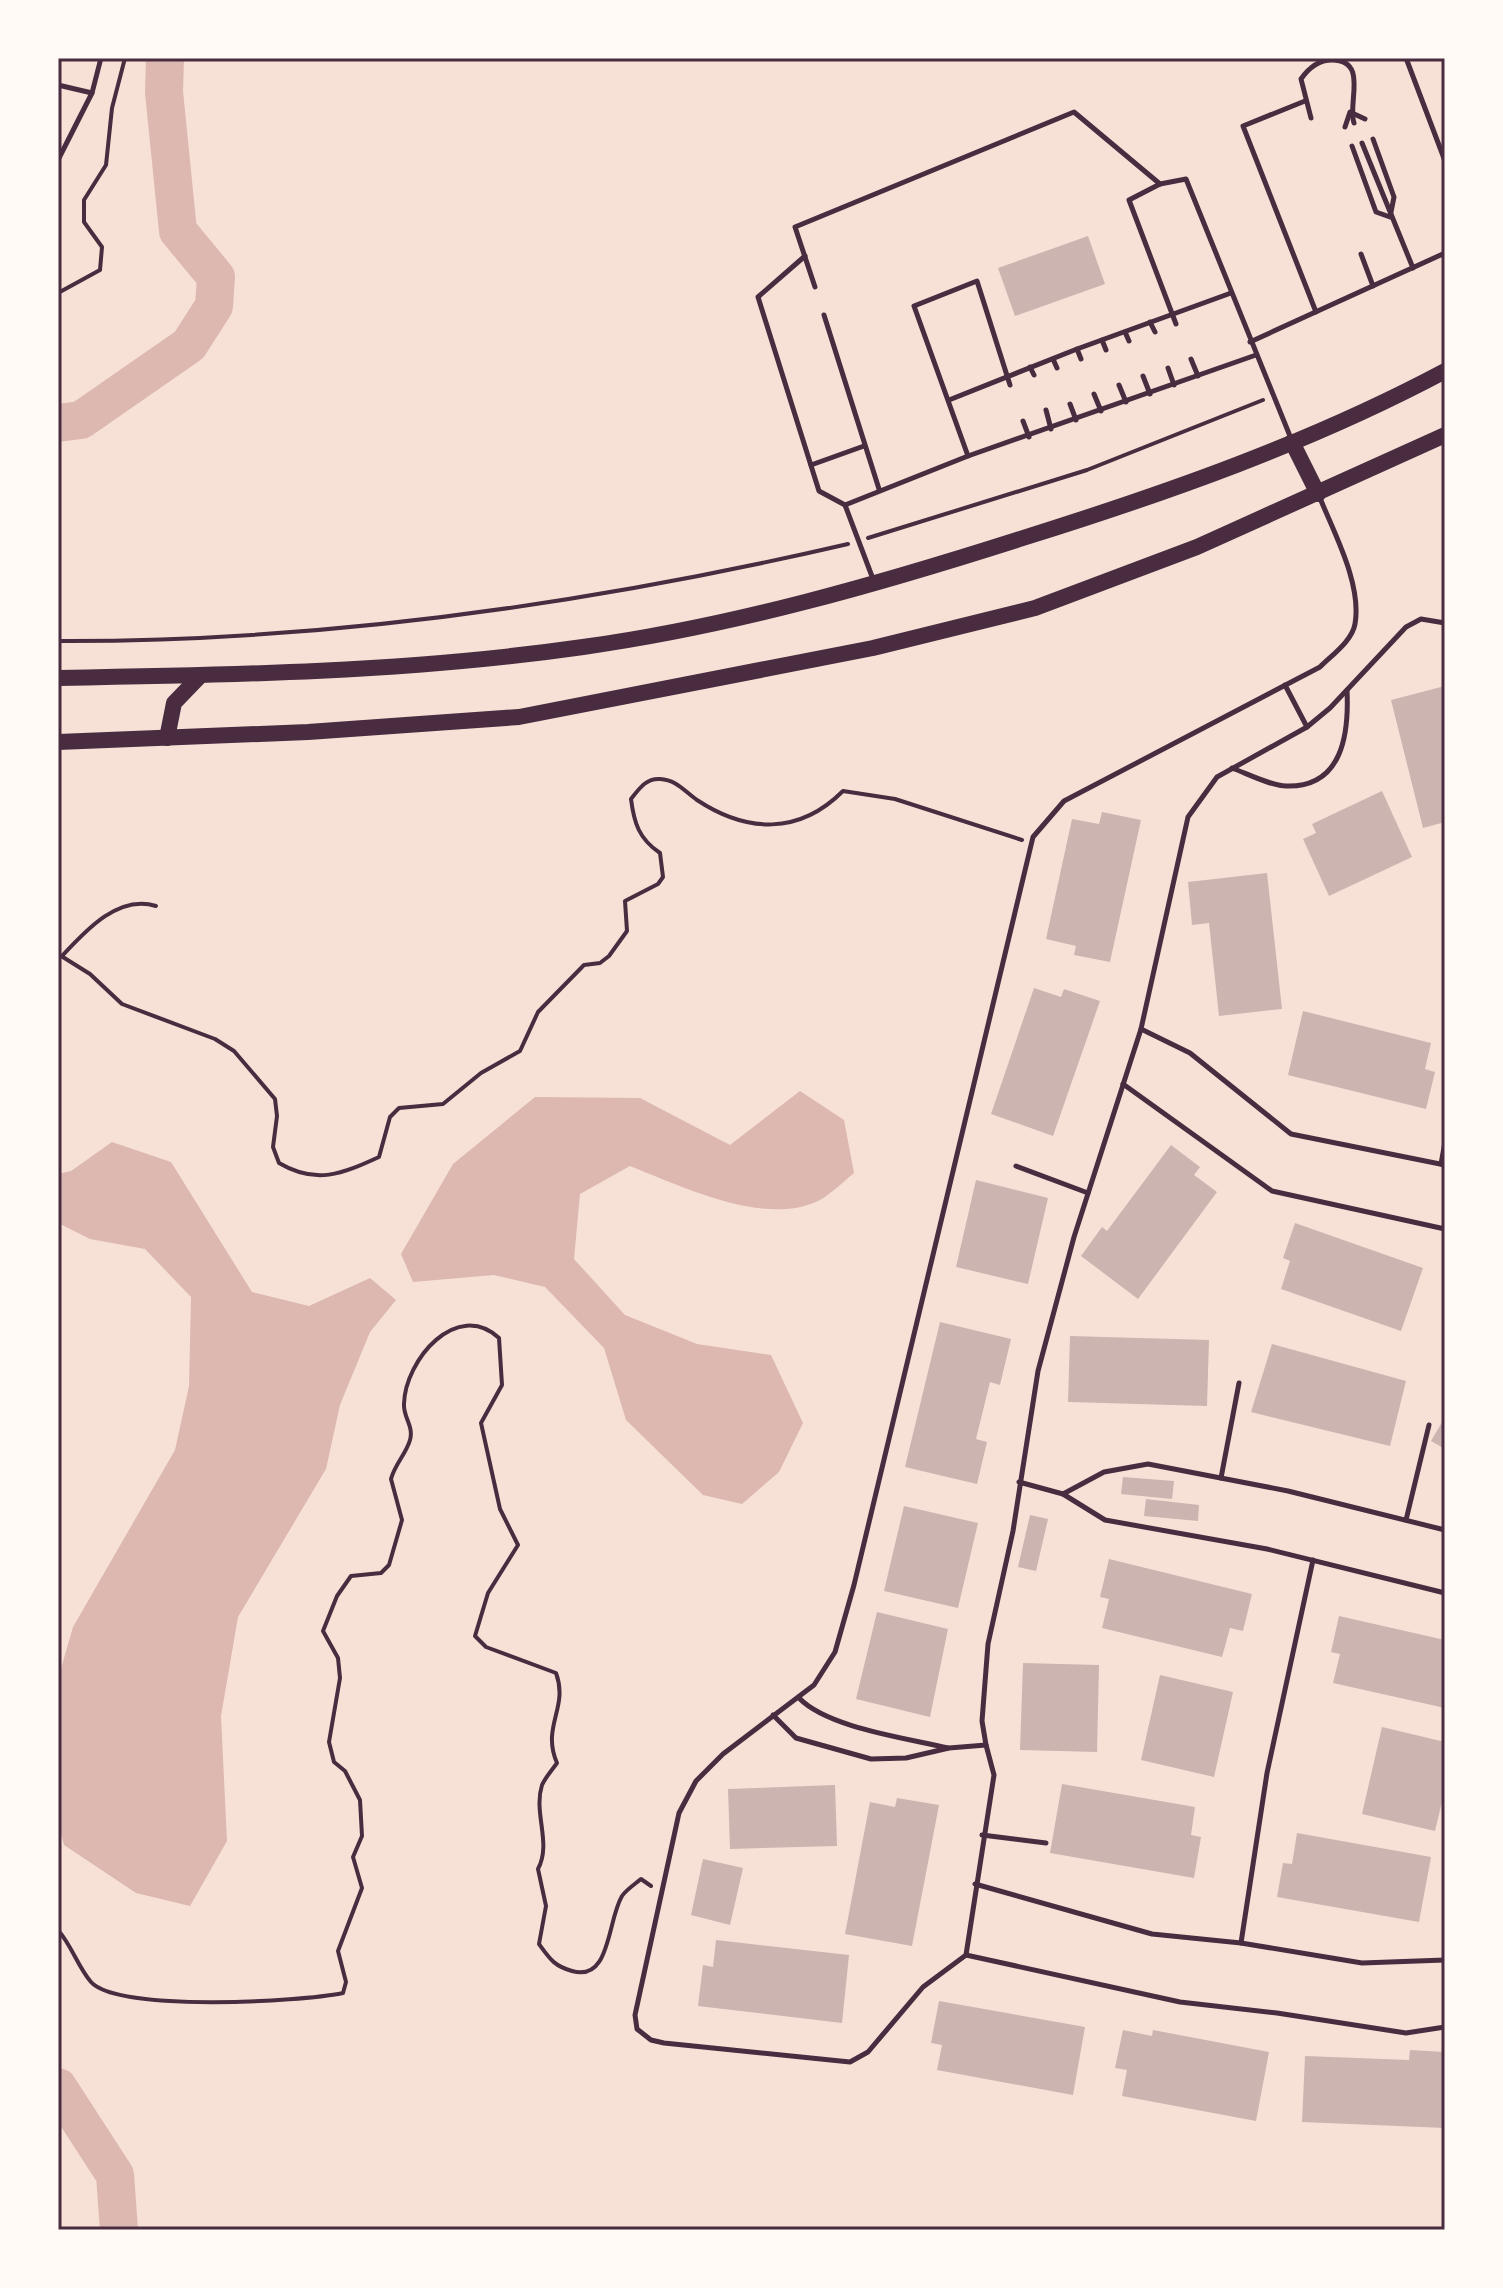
<svg xmlns="http://www.w3.org/2000/svg" width="1503" height="2288" font-family="'Crimson Pro',serif">
  <rect width="100%" height="100%" fill="#f7e1d7"/>
  <g fill="#dcb8b0">
    <path d="M800 1091 844 1120 854 1173C843 1182 832 1193 820 1200 766 1228 681 1186 630 1166L580 1194 574 1259 625 1315 697 1344 771 1355 803 1423 779 1472 742 1504 703 1495 626 1420 604 1348 545 1287 494 1275 413 1282 401 1254 453 1164 535 1097 640 1098 730 1145Z"/>
    <polygon points="112,1142 171,1162 252,1292 309,1306 370,1278 396,1300 370,1332 340,1405 326,1469 238,1617 221,1716 227,1841 190,1906 136,1893 64,1845 58,1821 58,1679 73,1627 175,1450 189,1386 191,1297 145,1249 90,1239 58,1223 58,1174 71,1171"/>
  </g>
  <g fill="none" stroke-linecap="round" stroke-linejoin="round">
    <g stroke="#dcb8b0" stroke-width="38">
      <polyline points="58,423 81,420 189,345 214,306 216,277 178,231 164,92 165,58"/>
      <polyline points="58,2087 115,2175 119,2230"/>
    </g>
  </g>
  <g fill="#ccb4b1">
    <polygon points="1088,236 1105,284 1015,316 998,268"/>
    <polygon points="1445,686 1445,822 1423,828 1391,700"/>
    <polygon points="1382,791 1412,857 1329,896 1303,839 1316,833 1312,824"/>
    <polygon points="1102,812 1141,820 1110,962 1074,955 1076,946 1046,939 1072,819 1099,824"/>
    <polygon points="1267,873 1282,1009 1219,1016 1209,923 1192,925 1188,882"/>
    <polygon points="1034,988 1061,997 1064,989 1100,1001 1053,1136 991,1114"/>
    <polygon points="1303,1011 1431,1043 1425,1069 1435,1072 1426,1109 1288,1075"/>
    <polygon points="1171,1145 1200,1167 1194,1175 1217,1192 1138,1299 1081,1256 1102,1227 1107,1231"/>
    <polygon points="976,1180 1048,1198 1028,1284 956,1267"/>
    <polygon points="1295,1223 1423,1268 1401,1331 1281,1289 1290,1261 1283,1258"/>
    <polygon points="940,1322 1011,1339 1000,1385 990,1382 976,1439 987,1442 977,1484 905,1467"/>
    <polygon points="1070,1336 1209,1340 1207,1406 1068,1402"/>
    <polygon points="1272,1344 1406,1381 1390,1446 1251,1412"/>
    <polygon points="1445,1417 1445,1449 1431,1441"/>
    <polygon points="1123,1477 1174,1481 1172,1499 1121,1494"/>
    <polygon points="1146,1499 1199,1505 1198,1521 1144,1516"/>
    <polygon points="904,1506 978,1523 958,1608 884,1591"/>
    <polygon points="1030,1515 1048,1519 1036,1571 1018,1567"/>
    <polygon points="1109,1559 1252,1594 1243,1631 1230,1628 1222,1657 1102,1628 1109,1599 1100,1597"/>
    <polygon points="877,1612 948,1629 930,1717 856,1699"/>
    <polygon points="1339,1616 1445,1640 1445,1708 1333,1683 1340,1654 1331,1652"/>
    <polygon points="1023,1663 1099,1665 1097,1752 1020,1750"/>
    <polygon points="1160,1675 1233,1692 1214,1777 1141,1760"/>
    <polygon points="1382,1727 1445,1742 1445,1789 1435,1831 1362,1814"/>
    <polygon points="1062,1784 1195,1807 1191,1835 1201,1837 1194,1878 1050,1853"/>
    <polygon points="835,1785 837,1846 730,1849 728,1789"/>
    <polygon points="897,1798 939,1805 912,1946 845,1934 870,1802 895,1807"/>
    <polygon points="1297,1833 1431,1857 1419,1922 1277,1897 1283,1863 1292,1864"/>
    <polygon points="703,1859 743,1868 730,1925 691,1915"/>
    <polygon points="716,1940 849,1955 842,2023 698,2006 703,1965 713,1967"/>
    <polygon points="939,2001 1085,2027 1073,2095 937,2070 942,2045 931,2043"/>
    <polygon points="1123,2030 1152,2036 1153,2030 1269,2052 1256,2121 1122,2096 1127,2070 1115,2068"/>
    <polygon points="1410,2050 1445,2052 1445,2128 1302,2122 1305,2056 1409,2060"/>
  </g>
  <g fill="none" stroke-linecap="round" stroke-linejoin="round">
    <g stroke="#4a2c40" stroke-width="4">
      <polyline points="58,293 100,270 102,247 84,222 84,200 106,165 112,108 125,58"/>
      <polyline points="868,538 1087,470 1263,400"/>
      <path d="M58 641C324 642 589 604 848 544"/>
      <path d="M58 954 90 974 122 1004 215 1039 234 1051 275 1099 277 1116 273 1147 279 1163C316 1185 342 1174 379 1157L390 1117 399 1108 443 1104 481 1073 520 1051 538 1012 584 965 600 963 609 956 627 931 625 901 658 884 663 877 660 853C639 839 634 823 631 799 639 789 646 778 660 779 677 780 684 791 697 800 747 833 799 835 843 791L895 799 1022 840"/>
      <path d="M62 956C86 930 119 894 156 906"/>
      <path d="M58 1930C72 1946 78 1967 91 1982 118 2012 300 2002 343 1993L346 1982 338 1951 362 1888 353 1857 362 1836 360 1800 345 1771 334 1762 329 1742 340 1678 338 1658 323 1631 337 1596 351 1576 381 1573 389 1565 402 1520 391 1479C395 1464 406 1454 410 1440 414 1426 403 1417 404 1404 405 1360 457 1299 499 1338L502 1385 481 1423 500 1509 518 1545 488 1593 475 1636 486 1647 556 1673C569 1708 541 1726 557 1763 552 1770 545 1778 542 1785 533 1813 552 1843 538 1869L546 1906 539 1944C550 1959 554 1966 572 1971 611 1982 607 1921 622 1896 626 1890 635 1884 641 1879L651 1886"/>
    </g>
    <g stroke="#4a2c40" stroke-width="5">
      <polyline points="1406,58 1445,161"/>
      <polyline points="58,85 92,93"/>
      <polyline points="1305,101 1243,126 1316,312"/>
      <path d="M1311 118 1301 79C1308 69 1318 60 1332 60 1369 60 1347 104 1354 123"/>
      <polyline points="1345,127 1350,112 1365,119"/>
      <polyline points="1362,143 1413,268"/>
      <polyline points="1352,146 1376,212 1390,217 1394,197 1373,139"/>
      <polyline points="58,160 92,93 101,58"/>
      <polyline points="1361,254 1373,286"/>
      <polyline points="805,256 758,297 819,491 845,505 873,579"/>
      <polyline points="815,287 795,227 1074,112 1160,184"/>
      <polyline points="824,315 879,489"/>
      <polyline points="1150,322 1155,332"/>
      <polyline points="1176,324 1129,200 1160,184 1186,179 1292,441"/>
      <polyline points="1125,332 1129,341"/>
      <polyline points="1102,340 1106,350"/>
      <polyline points="1250,342 1445,253"/>
      <polyline points="1077,349 1081,359"/>
      <polyline points="1053,359 1057,368"/>
      <polyline points="1191,359 1198,376"/>
      <polyline points="1030,367 1034,375"/>
      <polyline points="1168,368 1174,385"/>
      <polyline points="1143,376 1150,394"/>
      <polyline points="1119,385 1126,402"/>
      <polyline points="1094,394 1101,411"/>
      <polyline points="949,400 1077,349 1231,293"/>
      <polyline points="1070,404 1076,420"/>
      <polyline points="1046,410 1051,429"/>
      <polyline points="1023,421 1029,437"/>
      <polyline points="968,456 914,306 977,281 1010,385"/>
      <polyline points="811,465 864,446"/>
      <polyline points="845,505 968,456 1256,355"/>
      <polyline points="1307,727 1330,708 1406,627 1421,619 1445,623"/>
      <path d="M1232 768C1248 774 1269 785 1286 786 1343 788 1349 733 1347 690"/>
      <polyline points="1141,1029 1190,1053 1291,1134 1445,1165"/>
      <polyline points="1123,1084 1272,1191 1445,1229"/>
      <polyline points="1441,1164 1445,1142"/>
      <polyline points="1016,1166 1088,1193"/>
      <polyline points="1221,1478 1239,1383"/>
      <polyline points="1019,1482 1063,1494 1104,1472 1148,1464 1288,1491 1445,1530"/>
      <polyline points="1063,1494 1105,1520 1267,1549 1445,1593"/>
      <polyline points="1406,1520 1429,1425"/>
      <path d="M799 1698C828 1728 907 1738 948 1748"/>
      <path d="M773 1715 796 1738 871 1759 906 1758 949 1748 986 1745 994 1775 966 1955 923 1987 868 2052 850 2062 664 2043 651 2040 637 2029 635 2015 679 1813 696 1781 723 1754 814 1685 835 1652 854 1585 1033 837 1064 801 1320 667C1332 655 1352 641 1355 624 1362 584 1334 533 1320 498"/>
      <polyline points="986,1745 982,1721 988,1644 1013,1531 1038,1371 1074,1237 1141,1029 1188,817 1217,777 1307,727 1285,685"/>
      <polyline points="982,1835 1046,1843"/>
      <polyline points="975,1884 1152,1934 1241,1943 1362,1963 1445,1960"/>
      <polyline points="1241,1943 1267,1773 1313,1560"/>
      <polyline points="966,1955 1180,2002 1277,2013 1406,2033 1445,2027"/>
    </g>
    <g stroke="#4a2c40" stroke-width="16">
      <polyline points="1292,442 1318,494"/>
      <path d="M58 678C234 675 408 672 583 647 733 626 879 584 1023 538 1167 493 1312 442 1445 371"/>
      <polyline points="167,738 174,703 201,675"/>
      <polyline points="58,742 308,732 519,717 873,648 1035,608 1197,547 1445,435"/>
    </g>
  </g>
  <rect width="1503" height="2288" fill="none" stroke="#fffaf5" stroke-width="120"/>
  <rect x="60" y="60" width="1383" height="2168" fill="none" stroke="#4a2c40" stroke-width="3"/>
</svg>
